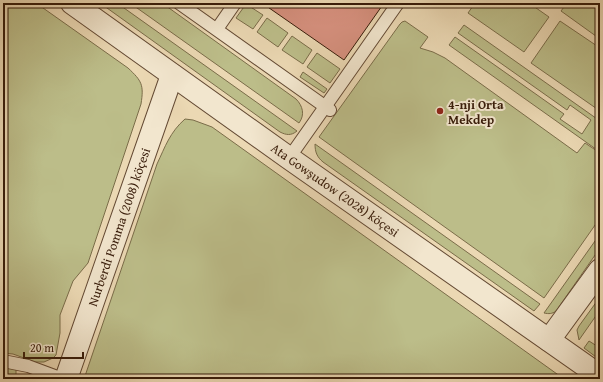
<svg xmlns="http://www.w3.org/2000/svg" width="603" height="382" font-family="'Gentium Book Plus',serif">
  <rect width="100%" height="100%" fill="#ebd8b3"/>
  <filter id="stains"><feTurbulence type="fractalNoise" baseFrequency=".005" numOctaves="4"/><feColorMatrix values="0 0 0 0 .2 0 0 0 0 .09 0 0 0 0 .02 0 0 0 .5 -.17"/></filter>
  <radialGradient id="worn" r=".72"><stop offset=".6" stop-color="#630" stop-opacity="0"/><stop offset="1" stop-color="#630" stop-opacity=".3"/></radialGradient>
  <g fill="#bcbd89" stroke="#7a6c49">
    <path d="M3 3H36L128 68C142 81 144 85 141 104L88 263 73 281 60 315V333L56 355 53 358 44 362H35L13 354 3 353Z"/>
    <path d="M100 3H117L297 131C291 136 286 135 280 132Z"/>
    <path d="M130 3H162L296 99C303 106 305 115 299 123Z"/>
    <polygon points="475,3 529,3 549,17 524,52 468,13"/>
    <polygon points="567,3 597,3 600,5 600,39 561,11"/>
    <polygon points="246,4 263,15 253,29 236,18"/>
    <polygon points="267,18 288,33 278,47 257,32"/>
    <polygon points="405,21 428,37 420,48 433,52 445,58 577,153 585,143 600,153 600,218 544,298 319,137 400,24 402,22"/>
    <polygon points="560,21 600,48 600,111 531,63"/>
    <polygon points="464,25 600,121 600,152 449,45 455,37 564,114 560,119 582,134 591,120 570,105 567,110 458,33"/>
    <polygon points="292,36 312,50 303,64 282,50"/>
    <polygon points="317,53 340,69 330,83 307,67"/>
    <polygon points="303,72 327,89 324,93 300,77"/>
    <path d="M185 119 193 120 212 127 564 379H84L157 164C165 147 170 132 185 119Z"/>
    <path d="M315 144 540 304 534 311 323 162C317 157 315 152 315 144Z"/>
    <path d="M600 234V248L556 311C552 314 549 314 544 313Z"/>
    <polygon points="600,297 600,310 579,340 577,330 579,326"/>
    <polygon points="589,341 600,348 600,360 584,348"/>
    <polygon points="3,364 16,369 16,374 14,379 3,379"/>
  </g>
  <polygon fill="#d6907e" stroke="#371b09" points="262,3 384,3 344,60"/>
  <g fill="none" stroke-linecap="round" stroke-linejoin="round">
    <defs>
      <g id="lane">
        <polyline points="179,3 330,110"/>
        <polyline points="217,29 235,3"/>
        <polyline points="289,158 398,3"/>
        <polyline points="3,361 28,366 63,379"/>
      </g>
      <g id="street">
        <polyline points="72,3 289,158 600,376"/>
        <polyline points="549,340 600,270"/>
        <polyline points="66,379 172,75"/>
      </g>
    </defs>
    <use href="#lane" stroke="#644a34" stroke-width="14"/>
    <use href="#street" stroke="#644a34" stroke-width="24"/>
    <use href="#lane" stroke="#f2e6ce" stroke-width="12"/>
    <use href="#street" stroke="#f2e6ce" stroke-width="22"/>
  </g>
  <circle fill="#8f2418" stroke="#f2e6ce" stroke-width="1.5" cx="440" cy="111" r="4"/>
  <g text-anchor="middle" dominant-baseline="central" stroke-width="4" stroke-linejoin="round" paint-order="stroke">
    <g font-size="13" font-weight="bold" fill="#371b09" stroke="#f2e6ce" text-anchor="start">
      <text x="448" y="104">4-nji Orta<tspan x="448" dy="15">Mekdep</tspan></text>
    </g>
    <g font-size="13" fill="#371b09" stroke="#f2e6ce">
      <text transform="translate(335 190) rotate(35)">Ata Gowşudow (2028) köçesi</text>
      <text transform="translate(119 227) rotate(-71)">Nurberdi Pomma (2008) köçesi</text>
    </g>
  </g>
  <rect width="603" height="382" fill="none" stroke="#ebd8b3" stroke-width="16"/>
  <rect x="4" y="4" width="595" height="374" fill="none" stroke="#371b09" stroke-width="2"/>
  <rect x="8" y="8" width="587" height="366" fill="none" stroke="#371b09"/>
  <path d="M24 352v6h59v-6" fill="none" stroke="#371b09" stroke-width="2"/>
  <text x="30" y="352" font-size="12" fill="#371b09" stroke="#f2e6ce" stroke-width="3" paint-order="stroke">20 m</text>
  <rect width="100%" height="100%" filter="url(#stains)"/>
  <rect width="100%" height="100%" fill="url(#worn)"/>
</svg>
